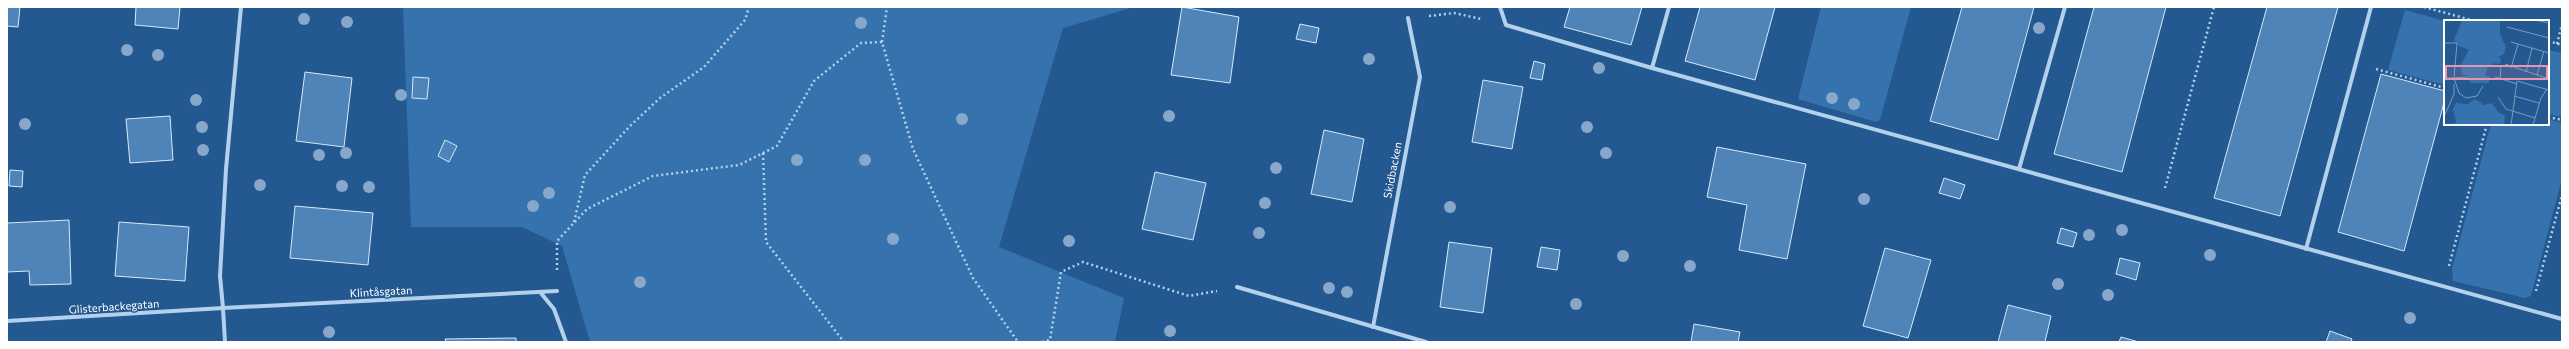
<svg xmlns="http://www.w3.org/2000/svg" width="2569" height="349" font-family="Commissioner,sans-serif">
  <rect width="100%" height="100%" fill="#235890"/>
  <g fill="#3672ad">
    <polygon points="403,7 1134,7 1063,28 999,247 1124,298 1115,342 590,342 562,246 522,227 411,227"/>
    <polygon points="1821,7 1911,7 1880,120 1876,122 1798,99"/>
    <polygon points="2405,10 2445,21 2445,85 2388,70"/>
    <polygon points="2548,50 2562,53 2562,117 2548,114"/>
    <polygon points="2548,119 2562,123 2562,179 2531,296 2525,298 2453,281 2452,269 2491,124 2548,124"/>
  </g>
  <g fill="#5083b8" stroke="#d8e9f9">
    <polygon points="7,7 20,7 18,27 7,26"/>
    <polygon points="136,7 180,7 178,29 135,25"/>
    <polygon points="1182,7 1239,17 1230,83 1171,75"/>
    <polygon points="1570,7 1642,7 1631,45 1564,27"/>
    <polygon points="1700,7 1775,7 1755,80 1685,61"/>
    <polygon points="1962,7 2034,7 1998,140 1930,121"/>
    <polygon points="2094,7 2166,7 2122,172 2054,154"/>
    <polygon points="2267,7 2338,7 2280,216 2214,198"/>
    <polygon points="1300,24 1319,28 1316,43 1296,39"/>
    <polygon points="1534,61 1545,64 1542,80 1530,78"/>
    <polygon points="305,72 352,78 344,147 296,141"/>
    <polygon points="2381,74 2445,91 2445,99 2404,251 2338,232"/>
    <polygon points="413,77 429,78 427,99 412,98"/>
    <polygon points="1483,80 1523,87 1512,149 1472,142"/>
    <polygon points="170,116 173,160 130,163 126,119"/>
    <polygon points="1324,130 1364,139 1352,202 1311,194"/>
    <polygon points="445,140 457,146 449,162 438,156"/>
    <polygon points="1717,147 1806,164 1787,259 1739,250 1747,205 1707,197"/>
    <polygon points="10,170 23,171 22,187 9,186"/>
    <polygon points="1155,172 1206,183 1193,240 1142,229"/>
    <polygon points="1944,178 1965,185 1960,199 1939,193"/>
    <polygon points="295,206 373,213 368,265 290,258"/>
    <polygon points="69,220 71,284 30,285 29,271 7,272 7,223"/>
    <polygon points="119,222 189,227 185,281 115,276"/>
    <polygon points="2061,228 2077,233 2073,247 2057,243"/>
    <polygon points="1449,242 1492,248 1483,313 1440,307"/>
    <polygon points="1541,247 1560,250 1557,270 1537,267"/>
    <polygon points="1885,248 1931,260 1908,338 1863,326"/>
    <polygon points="2120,258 2140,263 2136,280 2116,274"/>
    <polygon points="2008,305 2051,316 2045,342 1998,342"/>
    <polygon points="1694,324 1740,332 1738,342 1691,342"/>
    <polygon points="2330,331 2352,339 2351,342 2326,342"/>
    <polygon points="2121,337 2139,342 2119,342"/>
    <polygon points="516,338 516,342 446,342 445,339"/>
  </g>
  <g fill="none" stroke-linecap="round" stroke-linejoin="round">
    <g stroke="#b3d0ec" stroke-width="2.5" stroke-dasharray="2 3" stroke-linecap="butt">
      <polyline points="2424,7 2475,21"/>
      <polyline points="1429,16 1454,13 1481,19"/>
      <polyline points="2548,41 2562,45"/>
      <polyline points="882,42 887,7"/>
      <polyline points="2557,44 2562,24"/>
      <polyline points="2376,69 2445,88"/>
      <polyline points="2548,117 2562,120"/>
      <polyline points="763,153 766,242 844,342"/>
      <polyline points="2165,188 2214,7"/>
      <polyline points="574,222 585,175 630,126 660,98 704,67 745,20 749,7"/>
      <polyline points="2449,266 2487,124"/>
      <polyline points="557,270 557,241 587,209 653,176 739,165 777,146 814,81 861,43 882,42 913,149 973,278 1018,342"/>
      <polyline points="2536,291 2562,195"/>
      <polyline points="1042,342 1050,340 1061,272 1083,262 1189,296 1217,291"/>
    </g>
    <g stroke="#b3d0ec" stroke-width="4">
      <polyline points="241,7 226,169 220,276 223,308 557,291"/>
      <polyline points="1500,7 1506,25 1652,68 2562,319"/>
      <polyline points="1652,68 1669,7"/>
      <polyline points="2019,169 2065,7"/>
      <polyline points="2306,249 2371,7"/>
      <polyline points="1237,287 1426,342"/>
      <polyline points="540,292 554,309 566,342"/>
      <polyline points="7,321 223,308 225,342"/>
      <polyline points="1373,327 1420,77 1408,18"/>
    </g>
  </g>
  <g fill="#87a8ca">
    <circle cx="304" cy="19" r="6"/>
    <circle cx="347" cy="22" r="6"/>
    <circle cx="861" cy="23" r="6"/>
    <circle cx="2039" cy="28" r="6"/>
    <circle cx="127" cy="50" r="6"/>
    <circle cx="158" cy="55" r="6"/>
    <circle cx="1369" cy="59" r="6"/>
    <circle cx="1599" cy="68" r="6"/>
    <circle cx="401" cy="95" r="6"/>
    <circle cx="1832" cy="98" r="6"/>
    <circle cx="196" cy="100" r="6"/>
    <circle cx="1854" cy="104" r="6"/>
    <circle cx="1169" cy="116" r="6"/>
    <circle cx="962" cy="119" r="6"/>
    <circle cx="25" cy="124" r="6"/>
    <circle cx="202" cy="127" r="6"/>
    <circle cx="1587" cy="127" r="6"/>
    <circle cx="203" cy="150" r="6"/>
    <circle cx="346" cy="153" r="6"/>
    <circle cx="1606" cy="153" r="6"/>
    <circle cx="319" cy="155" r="6"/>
    <circle cx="797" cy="160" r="6"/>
    <circle cx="865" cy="160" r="6"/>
    <circle cx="1276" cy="168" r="6"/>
    <circle cx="260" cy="185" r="6"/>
    <circle cx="342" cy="186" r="6"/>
    <circle cx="369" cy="187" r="6"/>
    <circle cx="549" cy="193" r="6"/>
    <circle cx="1864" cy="199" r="6"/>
    <circle cx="1265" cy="203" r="6"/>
    <circle cx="533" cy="206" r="6"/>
    <circle cx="1450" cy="207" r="6"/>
    <circle cx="2122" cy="230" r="6"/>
    <circle cx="1259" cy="233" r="6"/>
    <circle cx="2089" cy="235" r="6"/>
    <circle cx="893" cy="239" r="6"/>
    <circle cx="1069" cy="241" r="6"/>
    <circle cx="2210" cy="255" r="6"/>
    <circle cx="1623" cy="256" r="6"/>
    <circle cx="1690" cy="266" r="6"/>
    <circle cx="640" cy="282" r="6"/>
    <circle cx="2058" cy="284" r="6"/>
    <circle cx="1329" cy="288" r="6"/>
    <circle cx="1347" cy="292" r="6"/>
    <circle cx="2108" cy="295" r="6"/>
    <circle cx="1576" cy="304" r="6"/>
    <circle cx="2410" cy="318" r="6"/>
    <circle cx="1170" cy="331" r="6"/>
    <circle cx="329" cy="332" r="6"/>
  </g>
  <g text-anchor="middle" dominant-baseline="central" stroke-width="3" stroke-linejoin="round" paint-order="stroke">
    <g font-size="11" fill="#fff" stroke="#235890">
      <text transform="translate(1392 170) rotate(-79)">Skidbacken</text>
      <text transform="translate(381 291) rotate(-3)">Klintåsgatan</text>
      <text transform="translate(114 306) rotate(-4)">Glisterbackegatan</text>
    </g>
  </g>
  <g transform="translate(2444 20)">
    <rect width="105" height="105" fill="#235890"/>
    <path d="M18 0H56V14L62 27 60 34 54 37 57 38 56 44 51 43 44 47 41 55 46 57 45 63H26L24 55H18L17 44 25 30 15 26 10 20ZM31 79 40 85 48 83 54 92 61 96 60 105H10L12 101 9 89 12 83 24 84Z" fill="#3672ad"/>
    <path fill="none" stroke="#7b9bbc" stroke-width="1" d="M91 0 105 3M63 7 105 18M67 22 105 33M0 23H13L10 58 24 57M61 44 105 59M67 48 74 24M82 52 88 28M93 55 100 31M51 57 73 64M0 58H10L15 73 22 78 33 76 39 66M56 59 57 46M70 76 95 83M54 77 62 89 91 98M0 97 10 74V64M67 105 73 61 105 70M89 105 97 78 103 69"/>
    <path fill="#e497b5" fill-opacity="0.15" stroke="#e497b5" stroke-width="2" d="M2 46H103V59H2Z"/>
    <rect width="105" height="105" fill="none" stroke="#fff" stroke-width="2"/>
  </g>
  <rect width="2569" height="349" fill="none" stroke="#ffffff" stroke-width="16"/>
</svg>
